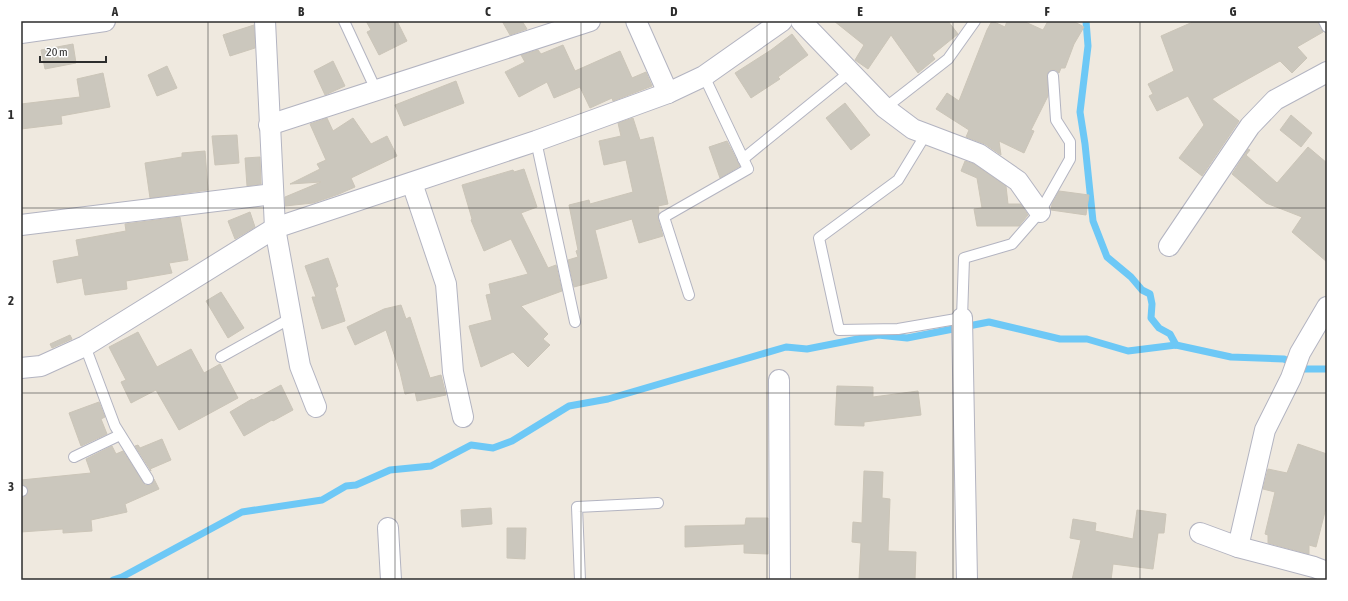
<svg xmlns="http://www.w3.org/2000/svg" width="1348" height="601" font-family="'Asap Condensed',sans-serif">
  <rect width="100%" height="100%" fill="#efe9df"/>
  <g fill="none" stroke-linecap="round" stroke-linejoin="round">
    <g stroke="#6dc8f6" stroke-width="7">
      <polyline points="1086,21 1088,46 1080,112 1085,144 1093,221 1107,257 1131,277 1142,290 1150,294 1152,304 1151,318 1159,328 1170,334 1176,345"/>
      <polyline points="113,580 122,577 242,512 322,500 346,486 356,485 390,470 431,466 471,445 493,448 512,441 569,406 608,399 786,347 807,349 878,335 907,338 989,322 1060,339 1087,339 1128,351 1176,345 1231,357 1284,359 1305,369 1327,369"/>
    </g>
  </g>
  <g fill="#cbc7bd" stroke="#cbc5b8">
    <polygon points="366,21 397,21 407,41 379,55 367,32 371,30"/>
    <polygon points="502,21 522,21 527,29 510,35"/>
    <polygon points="834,21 948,21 958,34 932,55 935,59 918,73 891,35 868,69 855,60 864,45"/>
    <polygon points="992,21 1005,27 1007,21 1023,21 1043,30 1048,21 1073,21 1084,27 1074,44 1065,68 1061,68 1059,73 1056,70 1053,70 1049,71 1047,74 1048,96 1031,130 1034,131 1024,153 999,141 1001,155 985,144 966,137 969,130 936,109 947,93 959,101 987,30"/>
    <polygon points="1195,21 1318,21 1323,32 1297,47 1307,58 1292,73 1280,61 1212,99 1239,121 1202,176 1179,158 1204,125 1188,96 1157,111 1149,96 1153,94 1148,84 1174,71 1161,36"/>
    <polygon points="254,25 255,48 230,56 223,35"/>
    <polygon points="792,34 808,55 778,77 780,79 751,98 735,73 771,50"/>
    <polygon points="73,44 76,63 45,69 41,50"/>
    <polygon points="563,45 575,71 620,51 632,78 646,72 652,86 613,101 612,98 590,108 580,87 554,98 547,82 519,97 505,72 525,62 521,55 538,50 541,54"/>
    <polygon points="333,61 345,86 325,95 314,71"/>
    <polygon points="167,66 177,88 157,96 148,75"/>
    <polygon points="103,73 110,107 61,116 62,124 21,129 21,104 80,97 77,79"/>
    <polygon points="456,81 464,103 404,126 395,105"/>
    <polygon points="845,103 870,135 851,150 826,118"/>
    <polygon points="1291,115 1312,133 1301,147 1280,130"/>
    <polygon points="327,118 333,131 353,118 371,144 387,136 397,156 351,178 355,187 339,194 313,203 285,206 285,197 321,182 290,184 320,169 317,164 326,160 310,124"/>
    <polygon points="633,118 640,140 653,137 668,204 658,206 659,213 658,219 663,236 639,243 632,219 595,230 607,278 574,287 568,260 578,257 576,251 578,250 569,205 589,200 590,204 633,192 626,160 604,165 599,141 621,136 618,123"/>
    <polygon points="237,135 239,163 215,165 212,136"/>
    <polygon points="727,141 740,166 720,178 709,147"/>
    <polygon points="1308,147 1327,163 1327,262 1292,232 1302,217 1266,203 1232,174 1248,149 1250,150 1246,155 1277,183"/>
    <polygon points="205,151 208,190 150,198 145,163 182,157 182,153"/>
    <polygon points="260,157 261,184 247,186 245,158"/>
    <polygon points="965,161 974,164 1006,186 1008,204 1021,204 1028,215 1019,226 977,226 974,209 982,208 977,178 961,171"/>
    <polygon points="524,169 537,207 521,213 548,268 556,265 562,291 521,306 548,334 543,339 550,345 528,367 513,352 481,367 469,326 492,320 486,295 491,294 489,284 528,274 511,239 484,251 471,220 472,219 462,185 513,170 514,172"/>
    <polygon points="1059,191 1089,195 1086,215 1051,210 1052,204"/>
    <polygon points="250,212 255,227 235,239 228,221"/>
    <polygon points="180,217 188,260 169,263 172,273 126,281 127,289 85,295 82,278 57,283 53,261 79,256 76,240 126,231 125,224"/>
    <polygon points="328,258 338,286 335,288 345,321 322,329 312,297 316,297 305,266"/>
    <polygon points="221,292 244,328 228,338 206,301"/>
    <polygon points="401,305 406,319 410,317 430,378 441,375 446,395 417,401 415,392 405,394 400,372 386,330 355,345 347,327 384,309"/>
    <polygon points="138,332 157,367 191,349 204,373 220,364 238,398 179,430 156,390 131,403 121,382 126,380 109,347"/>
    <polygon points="70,335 72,339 52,348 50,344"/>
    <polygon points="281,385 293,410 273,421 272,420 244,436 230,412 252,399 253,400"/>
    <polygon points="837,386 873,387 873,397 918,391 921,415 864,422 864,426 835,425"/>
    <polygon points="99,402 105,417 101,419 107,434 81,446 69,413"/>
    <polygon points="162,439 171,460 150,469 151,471 135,446 138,445 140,448"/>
    <polygon points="1298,444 1327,454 1327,504 1316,547 1309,545 1309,554 1268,543 1268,535 1265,534 1275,492 1263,489 1268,469 1287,473"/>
    <polygon points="112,446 116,454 123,451 145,485 151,485 154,479 159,489 125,504 127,512 91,520 92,531 63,533 63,529 21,532 21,498 26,496 28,491 26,486 21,484 21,480 91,473 86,459"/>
    <polygon points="864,471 883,472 882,498 890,499 888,551 916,552 915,580 859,580 861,543 852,542 853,522 862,523"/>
    <polygon points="491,508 492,524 462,527 461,510"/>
    <polygon points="1137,510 1166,514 1164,533 1158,533 1153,569 1113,564 1111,580 1072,580 1081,540 1070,538 1073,519 1096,523 1095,531 1133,539"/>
    <polygon points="746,518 768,518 768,554 744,553 744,544 685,547 685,526 745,525"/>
    <polygon points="507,528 526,528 525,559 507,558"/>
  </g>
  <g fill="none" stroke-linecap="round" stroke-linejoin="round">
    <defs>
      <g id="lane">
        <polyline points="344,21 376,90"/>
        <polyline points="1324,21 1327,27"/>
        <polyline points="885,108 948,59 975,21"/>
        <polyline points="926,134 898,180 819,238 839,330 898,329 962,318 964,258 1012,244 1040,212 1070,159 1070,142 1056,120 1053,76"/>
        <polyline points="536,141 575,322"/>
        <polyline points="743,159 850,72"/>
        <polyline points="689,295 664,217 748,169 704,76"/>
        <polyline points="85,346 115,426 148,479"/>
        <polyline points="221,357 291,318"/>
        <polyline points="74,457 120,435"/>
        <polyline points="21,491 22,491"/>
        <polyline points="580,580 577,507 658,503"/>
      </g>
      <g id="street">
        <polyline points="265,21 275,228 300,366 316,407"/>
        <polyline points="636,21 668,93"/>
        <polyline points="801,21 885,108 913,129 979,154 1018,181 1040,212"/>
        <polyline points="21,33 105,21"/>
        <polyline points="269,125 590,21"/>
        <polyline points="412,183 446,284 453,372 463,417"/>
        <polyline points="21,225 273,194"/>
        <polyline points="1169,246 1250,126 1275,100 1327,72"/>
        <polyline points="962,318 967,580"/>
        <polyline points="21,368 41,366 85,346 275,228 536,141 668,93 704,76 782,21"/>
        <polyline points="779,380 780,580"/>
        <polyline points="388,528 391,580"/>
        <polyline points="1200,533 1238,547 1314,567 1327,572"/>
        <polyline points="1238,547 1265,430 1291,378 1300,353 1327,307"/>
      </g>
    </defs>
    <use href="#lane" stroke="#b3b4c1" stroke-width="12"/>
    <use href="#street" stroke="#b3b4c1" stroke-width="22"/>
    <use href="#lane" stroke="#fff" stroke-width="10"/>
    <use href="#street" stroke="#fff" stroke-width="20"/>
  </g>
  <path fill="none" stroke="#2d2d2d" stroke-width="1" stroke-opacity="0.55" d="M208 21V580M395 21V580M581 21V580M767 21V580M953 21V580M1140 21V580M21 208H1327M21 393H1327"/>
  <rect width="1348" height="601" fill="none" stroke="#ffffff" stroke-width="44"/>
  <path d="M40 56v6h66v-6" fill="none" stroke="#2d2d2d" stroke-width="2"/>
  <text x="46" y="56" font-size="12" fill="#2d2d2d" stroke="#ffffff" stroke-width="3" paint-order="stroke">20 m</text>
  <rect x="22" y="22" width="1304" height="557" fill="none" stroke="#2d2d2d" stroke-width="1.5"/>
  <g font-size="13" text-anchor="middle" font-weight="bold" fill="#2d2d2d">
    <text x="115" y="16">A</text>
    <text x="301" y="16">B</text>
    <text x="488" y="16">C</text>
    <text x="674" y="16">D</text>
    <text x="860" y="16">E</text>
    <text x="1047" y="16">F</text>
    <text x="1233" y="16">G</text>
    <text x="11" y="119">1</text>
    <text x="11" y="305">2</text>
    <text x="11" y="491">3</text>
  </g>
</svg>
